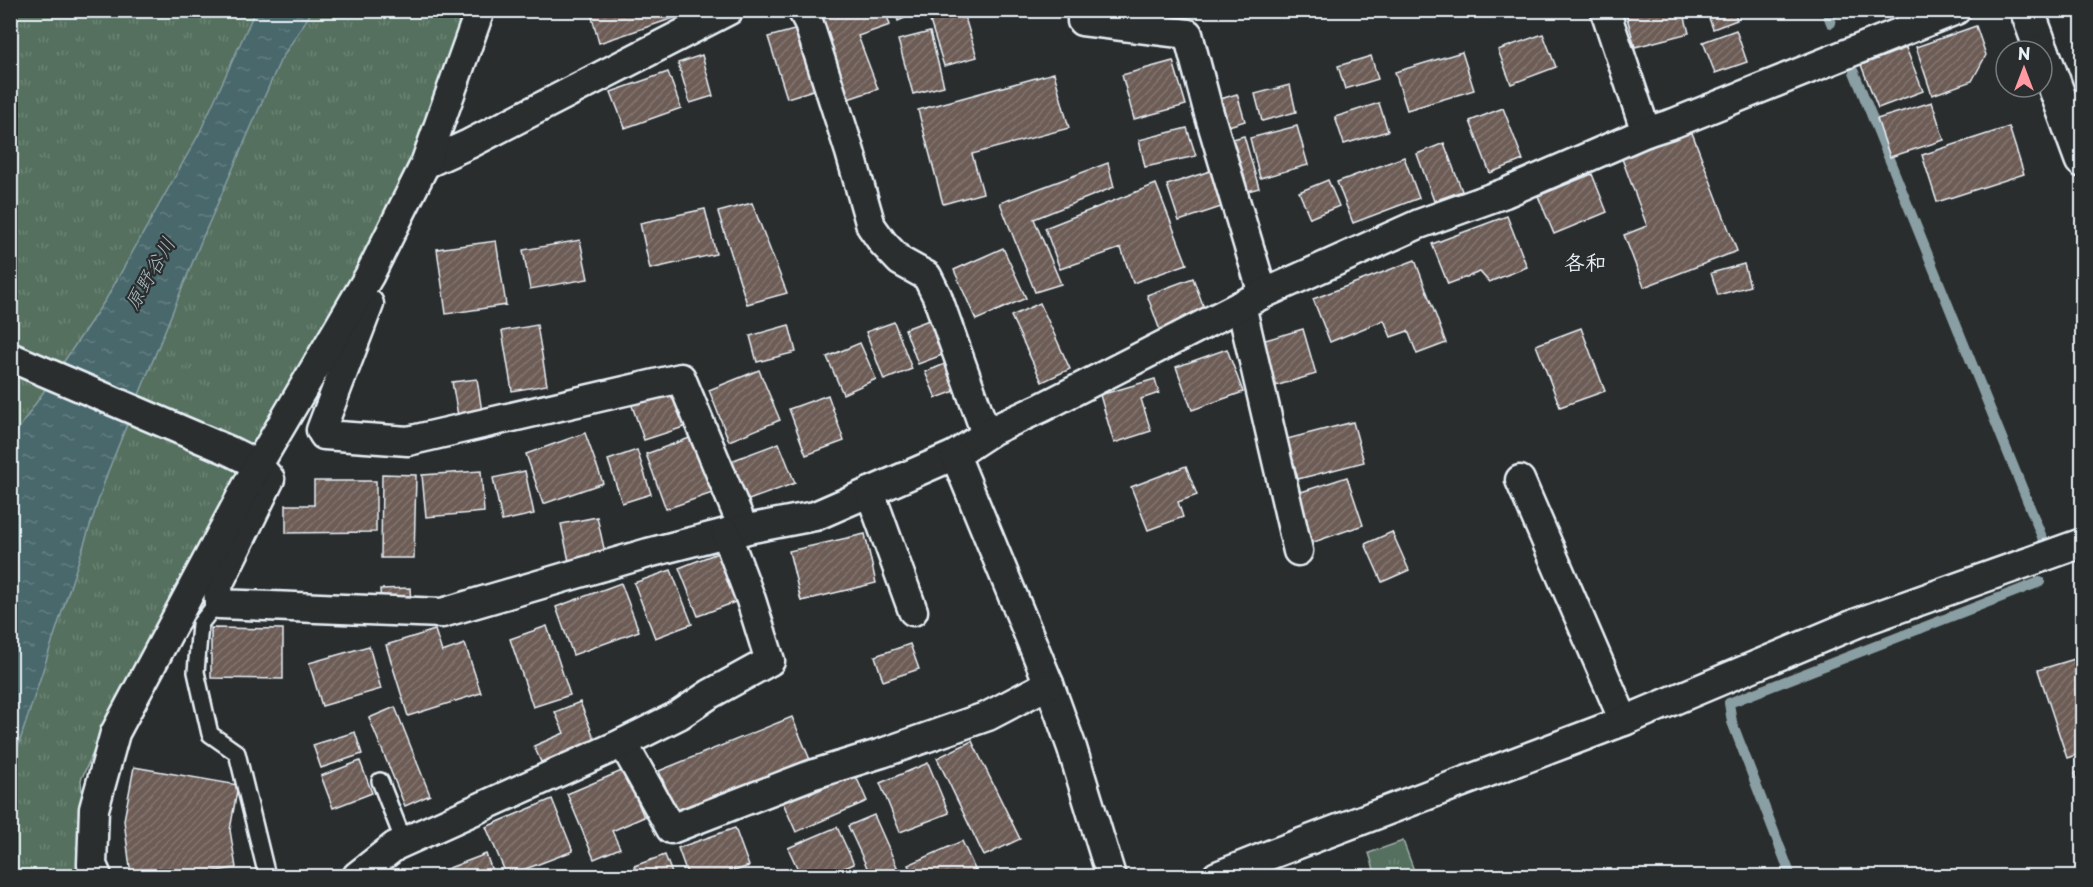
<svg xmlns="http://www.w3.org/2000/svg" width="2093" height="887" font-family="'Playpen Sans','Klee One',sans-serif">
  <defs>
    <pattern id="grass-tufts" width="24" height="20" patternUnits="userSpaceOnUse" patternTransform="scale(1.5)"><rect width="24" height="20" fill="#556f5e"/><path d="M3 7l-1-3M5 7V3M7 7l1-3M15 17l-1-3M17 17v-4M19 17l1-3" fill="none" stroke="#6d8476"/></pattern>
    <pattern id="water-ripples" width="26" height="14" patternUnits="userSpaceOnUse" patternTransform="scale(1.5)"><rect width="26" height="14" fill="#4a686c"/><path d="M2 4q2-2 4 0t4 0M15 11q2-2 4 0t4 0" fill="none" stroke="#647e82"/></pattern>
    <pattern id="building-hatch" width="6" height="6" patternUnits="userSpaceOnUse" patternTransform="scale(1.5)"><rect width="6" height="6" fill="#6d5c56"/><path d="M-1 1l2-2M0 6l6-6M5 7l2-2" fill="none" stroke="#82746f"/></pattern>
  </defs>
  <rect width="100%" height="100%" fill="#2a2d2e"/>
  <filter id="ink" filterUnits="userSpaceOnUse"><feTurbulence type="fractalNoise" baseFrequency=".0167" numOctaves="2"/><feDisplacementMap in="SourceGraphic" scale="12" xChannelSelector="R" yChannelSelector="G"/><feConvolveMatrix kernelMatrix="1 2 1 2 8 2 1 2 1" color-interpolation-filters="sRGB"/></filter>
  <g filter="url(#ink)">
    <g fill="url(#grass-tufts)" stroke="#9eb0ab" stroke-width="1.5">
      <polygon points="10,11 480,11 425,164 103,730 81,780 88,876 11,876"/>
      <polygon points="1403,841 1416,876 1376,876 1369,853"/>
    </g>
    <polygon fill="url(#water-ripples)" stroke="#899fa4" stroke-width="1.5" points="255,11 312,11 280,61 202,239 107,474 11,768 11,440 106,299 199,134"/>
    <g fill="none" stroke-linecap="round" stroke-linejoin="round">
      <g stroke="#899fa4" stroke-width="10">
        <polyline points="1826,10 1831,23"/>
        <polyline points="1854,72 2044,542"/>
        <polyline points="1791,876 1732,722 1729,703 2040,582"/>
      </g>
    </g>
    <g fill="url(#building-hatch)" stroke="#e8f1f8" stroke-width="1.5">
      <polygon points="590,10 686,10 686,14 599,43"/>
      <polygon points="845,10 885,10 890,25 858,36 878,89 845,100 816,21"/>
      <polygon points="894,10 923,10 898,21"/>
      <polygon points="1625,10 1683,10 1689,33 1635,47"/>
      <polygon points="1706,10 1734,10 1737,20 1713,29"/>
      <polygon points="963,11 977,57 944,66 930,21"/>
      <polygon points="1976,26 1986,55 1972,81 1932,95 1916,47"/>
      <polygon points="802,28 820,88 787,98 768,37"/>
      <polygon points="1736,30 1747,62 1715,73 1703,42"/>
      <polygon points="930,32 944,86 913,94 898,40"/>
      <polygon points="1543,34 1556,67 1511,84 1498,50"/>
      <polygon points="1906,48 1923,91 1878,108 1861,65"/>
      <polygon points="1462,52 1474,90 1407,110 1395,72"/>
      <polygon points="702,55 713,96 690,103 678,63"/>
      <polygon points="1371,56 1378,79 1345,89 1338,66"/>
      <polygon points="1173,61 1186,105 1134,119 1122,75"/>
      <polygon points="668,72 681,108 625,128 611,92"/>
      <polygon points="1054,73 1069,128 972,154 983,193 943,204 918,110"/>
      <polygon points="1290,85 1296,112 1262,121 1255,94"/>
      <polygon points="1237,94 1245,121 1222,128 1214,101"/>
      <polygon points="1932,102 1944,140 1890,157 1877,119"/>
      <polygon points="1379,103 1388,131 1344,144 1335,117"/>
      <polygon points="1503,108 1523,160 1490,173 1470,121"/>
      <polygon points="1297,126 1308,165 1260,178 1250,138"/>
      <polygon points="2009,127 2024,174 1937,202 1922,155"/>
      <polygon points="1187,128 1196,156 1145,167 1139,140"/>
      <polygon points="1691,130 1737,251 1644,287 1624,235 1647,226 1621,156"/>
      <polygon points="1244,136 1259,188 1237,194 1222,142"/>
      <polygon points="1444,143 1462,191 1434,201 1417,154"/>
      <polygon points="1404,157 1419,198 1353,223 1337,182"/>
      <polygon points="1108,163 1114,187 1034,219 1061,284 1035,292 1000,203"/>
      <polygon points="1210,171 1224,206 1179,221 1167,185"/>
      <polygon points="1592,174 1607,212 1554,234 1538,196"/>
      <polygon points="1328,180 1339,206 1310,218 1299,192"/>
      <polygon points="1156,184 1187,264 1133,283 1121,248 1060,269 1045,228"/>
      <polygon points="752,203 787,293 747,304 718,212"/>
      <polygon points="705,209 716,254 650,269 640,223"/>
      <polygon points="1507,216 1527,267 1489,282 1480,272 1448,284 1432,244"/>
      <polygon points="580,240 588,279 530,289 523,250"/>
      <polygon points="496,241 506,305 446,314 437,249"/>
      <polygon points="1003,248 1026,298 976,320 954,270"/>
      <polygon points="1415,260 1446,343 1417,354 1408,331 1391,337 1384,320 1330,342 1313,299"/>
      <polygon points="1744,264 1750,286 1718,295 1711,273"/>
      <polygon points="1193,278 1207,316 1161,333 1147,295"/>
      <polygon points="1040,303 1070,369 1042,382 1011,316"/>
      <polygon points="937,317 950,352 918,364 905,329"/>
      <polygon points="894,322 912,369 884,380 866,332"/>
      <polygon points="537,325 547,385 512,391 502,331"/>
      <polygon points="789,325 796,352 757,362 750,336"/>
      <polygon points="1581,328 1605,391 1560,407 1536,345"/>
      <polygon points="1303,329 1316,374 1275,386 1262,341"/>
      <polygon points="860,343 876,379 843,394 827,357"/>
      <polygon points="1227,349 1243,392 1192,410 1176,367"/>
      <polygon points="955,360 966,387 936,398 925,372"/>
      <polygon points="759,370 780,420 729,441 709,390"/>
      <polygon points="477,379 482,412 458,416 452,382"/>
      <polygon points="1155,379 1159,393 1141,399 1151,431 1114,443 1100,395"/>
      <polygon points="677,384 690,425 644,440 630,400"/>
      <polygon points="828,395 844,441 806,455 789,409"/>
      <polygon points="1353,422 1364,462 1298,479 1287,439"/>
      <polygon points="585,433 603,483 543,504 526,454"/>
      <polygon points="695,436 715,492 666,509 646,454"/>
      <polygon points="779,443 795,483 746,501 731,461"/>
      <polygon points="637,450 651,494 622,503 608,460"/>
      <polygon points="1186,466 1197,495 1178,502 1183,517 1148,530 1131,487"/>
      <polygon points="481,471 484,512 426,517 422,475"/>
      <polygon points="525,471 534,514 502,521 493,478"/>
      <polygon points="382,474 416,475 414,558 381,558"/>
      <polygon points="1347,477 1363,525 1308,544 1292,495"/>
      <polygon points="314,481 376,481 376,532 286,533 286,505 314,505"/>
      <polygon points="597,517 605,553 569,561 561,524"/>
      <polygon points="1392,532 1409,570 1382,582 1365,544"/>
      <polygon points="865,534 876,583 801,601 789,551"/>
      <polygon points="720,552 738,601 698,616 679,568"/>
      <polygon points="671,570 692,624 655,638 634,583"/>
      <polygon points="621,583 639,631 573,655 556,607"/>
      <polygon points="410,588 411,605 381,606 380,589"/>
      <polygon points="547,626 570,695 533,707 510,639"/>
      <polygon points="211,628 283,629 283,679 211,678"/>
      <polygon points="435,630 442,652 465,644 481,693 408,716 386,645"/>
      <polygon points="910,644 919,669 883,681 875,656"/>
      <polygon points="369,646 381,689 322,706 309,663"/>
      <polygon points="2078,658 2082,671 2082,753 2067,758 2038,670"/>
      <polygon points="580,702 595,740 541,762 534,746 564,733 555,712"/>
      <polygon points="395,707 430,795 405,806 369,718"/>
      <polygon points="792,717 811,762 678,816 659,771"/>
      <polygon points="355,732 362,754 321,768 313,745"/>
      <polygon points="972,741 1020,839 984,856 937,758"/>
      <polygon points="360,761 372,793 333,808 321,776"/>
      <polygon points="928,763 949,813 900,832 880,783"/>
      <polygon points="134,767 238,785 230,830 236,868 185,876 131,876 124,820"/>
      <polygon points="624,770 644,817 612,831 620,848 594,859 567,794"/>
      <polygon points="2082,771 2082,792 2075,773"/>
      <polygon points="855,774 867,801 796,832 779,794 805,783 810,794"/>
      <polygon points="552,799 573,851 507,876 486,827"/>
      <polygon points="874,815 898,869 880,876 871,876 848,826"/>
      <polygon points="837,827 854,864 826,876 801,876 788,848"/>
      <polygon points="735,828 749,866 720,876 688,876 678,848"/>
      <polygon points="962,841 978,876 914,876 908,865"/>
      <polygon points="486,854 494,876 428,876"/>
      <polygon points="665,855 673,876 638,876 634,866"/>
      <polygon points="594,870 597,876 577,876"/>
    </g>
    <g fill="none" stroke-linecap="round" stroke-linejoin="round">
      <defs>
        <g id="lane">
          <polyline points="219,600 200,624 196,672 210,734 237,753 267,876"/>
          <polyline points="380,781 404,842"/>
        </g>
        <g id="street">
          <polyline points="802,10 808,21 850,152 871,226 883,243 900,261 927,276 937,296 986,434"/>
          <polyline points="1082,10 1082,21 1188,34 1208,110 1263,294"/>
          <polyline points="1605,10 1646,132"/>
          <polyline points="425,164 469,144 729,10"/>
          <polyline points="369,304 321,430 324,435 408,441 681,378 744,530"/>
          <polyline points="1241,305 1298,551"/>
          <polyline points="10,357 230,451 258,465 270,479 218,585 219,604 442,613 648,553 726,533 815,516 955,455 993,430 1041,408 1263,294 1419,224 1505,193 1646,132 1674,123 1956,10"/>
          <polyline points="955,455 1049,684 1072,748 1111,876"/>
          <polyline points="1520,480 1624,721"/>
          <polyline points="870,492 913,611"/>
          <polyline points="623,743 671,829 811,775 882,753 988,716 1049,684"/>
          <polyline points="97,876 92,865 94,809 115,733 258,465 369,276 425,164 480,10"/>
          <polyline points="357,876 395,846 623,743 679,715 710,694 770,661 751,600 726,533"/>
          <polyline points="1217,876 1272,854 1624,721 1857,623 2082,543"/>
        </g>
        <g id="secondary">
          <polyline points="2027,10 2042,51"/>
          <polyline points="2042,51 2082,160"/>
        </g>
      </defs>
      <use href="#lane" stroke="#e8f1f8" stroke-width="20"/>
      <use href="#street" stroke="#e8f1f8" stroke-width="33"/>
      <use href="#secondary" stroke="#e8f1f8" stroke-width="38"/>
      <use href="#lane" stroke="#2a2d2e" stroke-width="15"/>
      <use href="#street" stroke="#2a2d2e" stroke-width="28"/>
      <use href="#secondary" stroke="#2a2d2e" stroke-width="33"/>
    </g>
  </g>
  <g text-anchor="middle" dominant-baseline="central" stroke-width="4.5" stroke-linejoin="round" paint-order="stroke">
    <g font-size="20" font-style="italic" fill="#a9bac0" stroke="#2a2d2e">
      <text transform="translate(149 273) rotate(-60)">原野谷川</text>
    </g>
    <g font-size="21" font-weight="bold" fill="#e8f1f8" stroke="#2a2d2e">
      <text x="1585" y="261">各和</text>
    </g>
  </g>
  <rect width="2093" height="887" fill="none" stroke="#2a2d2e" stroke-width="36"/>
  <rect x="18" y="18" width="2057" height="851" fill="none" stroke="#e8f1f8" stroke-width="2" filter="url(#ink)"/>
  <g transform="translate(2024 69)"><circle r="28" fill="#2a2d2e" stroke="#767b7f" stroke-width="1.5"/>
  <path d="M0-4.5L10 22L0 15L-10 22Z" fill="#ff9aa2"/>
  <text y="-9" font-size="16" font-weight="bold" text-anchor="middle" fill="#e8f1f8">N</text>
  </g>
</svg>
